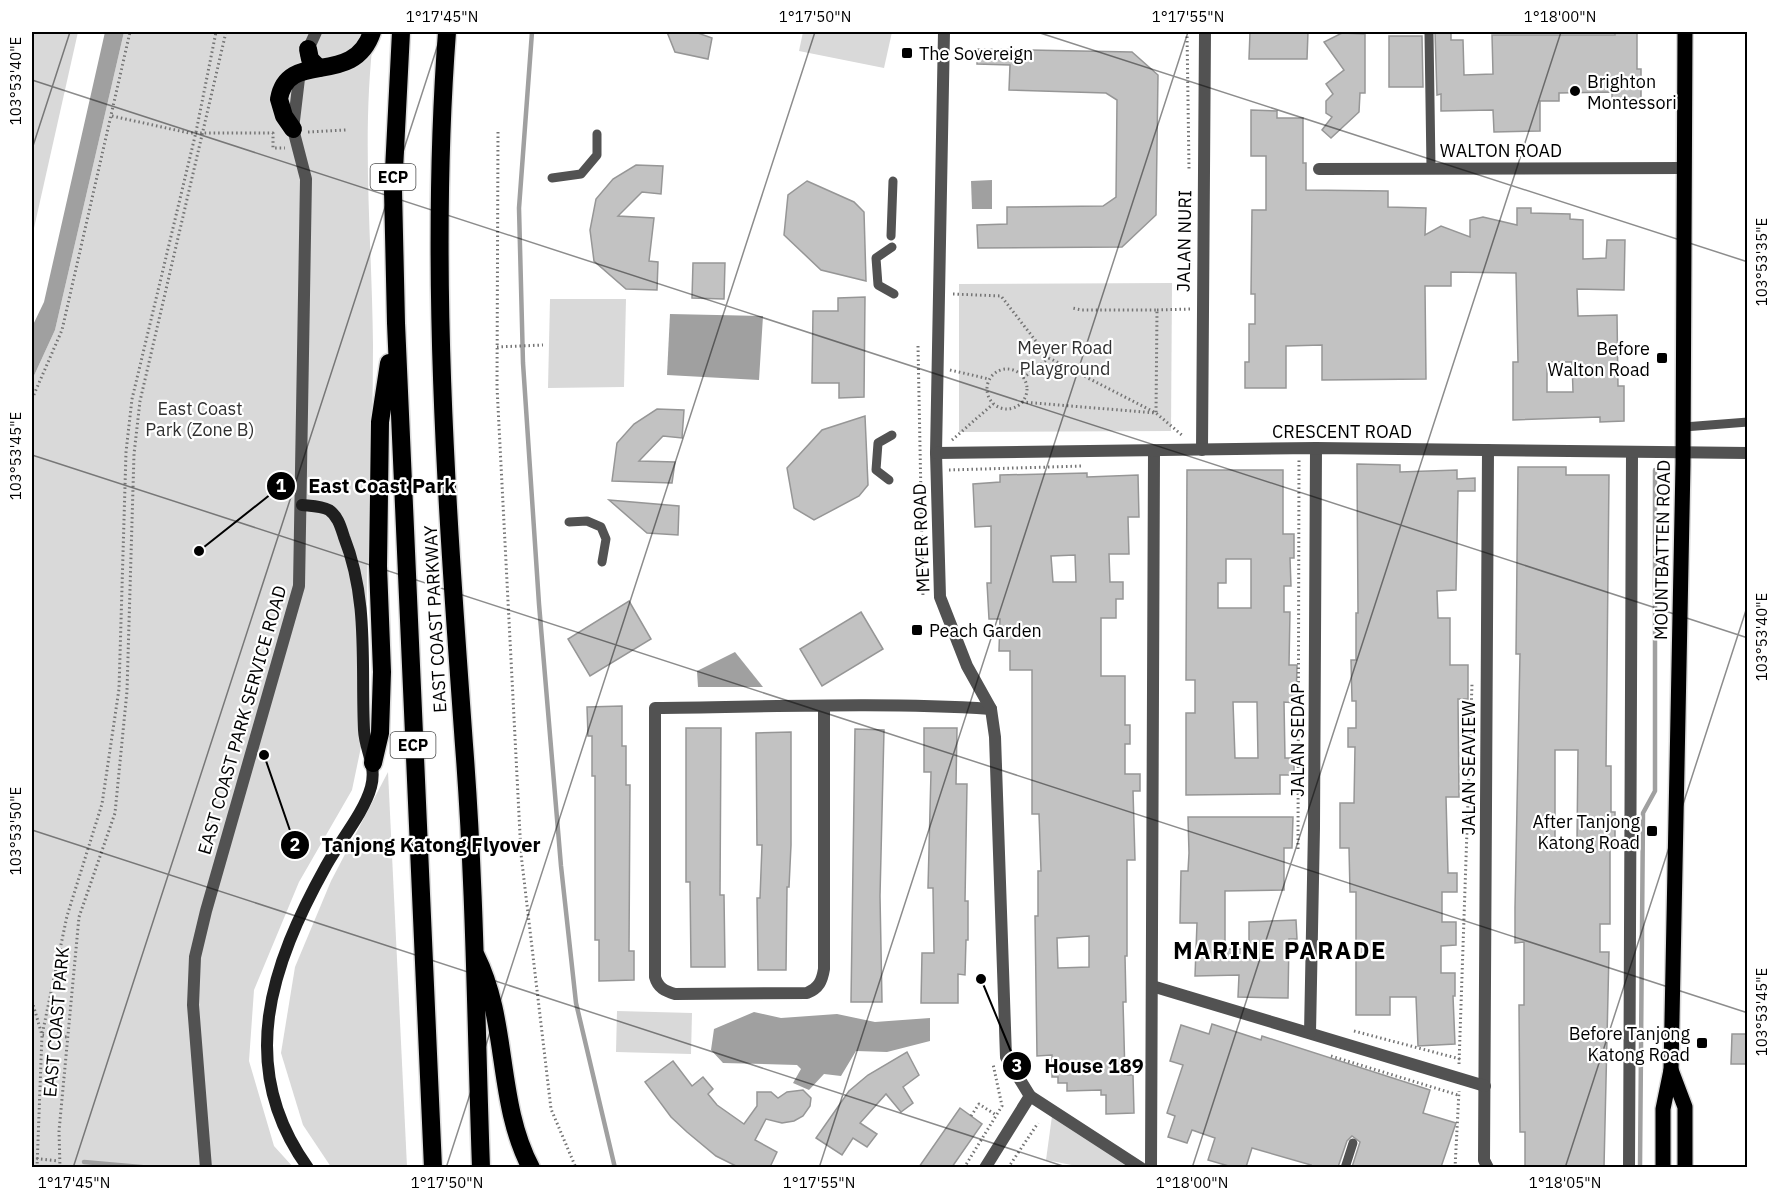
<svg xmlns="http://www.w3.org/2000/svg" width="1779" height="1199" font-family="'IBM Plex Sans',sans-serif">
  <rect width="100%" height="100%" fill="#fff"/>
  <g fill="#d9d9d9">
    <polygon points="32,32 78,32 32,237"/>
    <path d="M124 32H374C361 135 372 241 373 345 373 419 370 494 369 568L367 563 366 723 352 790 299 882 254 990 249 1061 274 1146 293 1167H32V380L55 330Z"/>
    <polygon points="803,32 892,32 884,68 799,51"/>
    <polygon points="1172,283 1171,431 959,432 959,284"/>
    <polygon points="550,299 626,299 624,387 548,388"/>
    <polygon points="388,772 407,1167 331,1167 303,1125 281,1053 295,967 331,881"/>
    <polygon points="617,1011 692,1013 691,1054 616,1052"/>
    <polygon points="1052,1116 1130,1167 1082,1167 1046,1160"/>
  </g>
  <g fill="#a0a0a0">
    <polygon points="105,32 124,32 55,330 32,380 32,327 44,302"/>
    <polygon points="992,180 992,209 972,209 971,181"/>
    <polygon points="670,314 763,316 759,380 667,375"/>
    <polygon points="735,652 763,687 698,687 697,671"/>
    <polygon points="754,1012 781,1018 837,1014 875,1022 930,1018 930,1041 887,1052 856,1051 841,1076 824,1074 809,1090 793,1083 801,1069 797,1065 723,1063 711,1050 714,1029"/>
  </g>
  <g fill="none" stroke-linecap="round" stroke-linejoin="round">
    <g stroke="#a0a0a0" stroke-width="4.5">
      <polyline points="532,32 519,208 523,363 539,604 561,866 576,1003 615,1168"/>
      <polyline points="84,1162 152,1168"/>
      <polyline points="1640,1168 1643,813 1655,791 1655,470"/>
    </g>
  </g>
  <g fill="#c2c2c2" stroke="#969696" stroke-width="1.5" fill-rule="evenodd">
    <polygon points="667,32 695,32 712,38 708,59 675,52"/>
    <polygon points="1250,32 1308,32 1307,59 1249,59"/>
    <polygon points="1435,32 1451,32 1451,40 1463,40 1464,75 1493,74 1492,35 1615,35 1615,32 1637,32 1637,69 1641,69 1641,101 1612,101 1612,92 1559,93 1559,101 1540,101 1540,131 1494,132 1493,110 1441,111 1441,94 1437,95"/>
    <polygon points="1342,33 1365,34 1365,93 1360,93 1359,112 1331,138 1322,130 1332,117 1326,113 1326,101 1333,94 1326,84 1344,70 1324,42"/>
    <polygon points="1389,36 1422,36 1423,87 1389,87"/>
    <polygon points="978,49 1132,52 1158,75 1156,215 1122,247 978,248 977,225 1007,224 1007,207 1103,206 1116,197 1117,100 1106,93 1009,90 1010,65 977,64"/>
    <path d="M1251 110 1277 111V118H1303V163H1306V190L1388 191V207L1426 208 1425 235 1441 226 1470 237V220L1483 217 1517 225V208H1531V213L1570 214V219L1583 220V259L1606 258 1607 240H1625L1624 290 1577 289 1578 316 1617 315 1618 386H1624V421L1600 422V417L1513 420V362H1518L1516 273 1451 272V286H1425L1426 379 1322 380V345L1286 346V388H1245V362H1249V324H1255V294H1251L1252 210H1266V156H1251ZM1547 362H1572L1573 392H1547Z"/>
    <polygon points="636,165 663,166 661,194 642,192 618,216 654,218 649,261 658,262 657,290 626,289 594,261 590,230 596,199 613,179"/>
    <polygon points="807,181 854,202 864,212 866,281 821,270 784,235 788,195"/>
    <polygon points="693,263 725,263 724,299 692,298"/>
    <polygon points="865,297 864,397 839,398 839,383 812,383 813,311 838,311 838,298"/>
    <polygon points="657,409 684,410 682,438 663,436 639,461 675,462 672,483 612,481 617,443 634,424"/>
    <polygon points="865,416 868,485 859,496 814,520 794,508 787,468 822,430"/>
    <polygon points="1357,464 1400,465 1400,472 1457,470 1457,479 1475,478 1475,491 1458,491 1456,590 1437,591 1438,618 1450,618 1450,665 1468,665 1468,699 1458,699 1459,797 1446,797 1448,873 1457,873 1457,892 1442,892 1442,922 1456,922 1456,945 1441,946 1441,973 1455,973 1455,996 1453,996 1455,1044 1418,1046 1416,997 1390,997 1390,1015 1356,1015 1356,892 1350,892 1349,848 1340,848 1340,803 1354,803 1355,747 1348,747 1348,728 1356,728 1356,701 1352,701 1351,660 1356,660 1356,613 1358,613"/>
    <path d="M1518 467H1566V475H1609L1606 766H1611V812H1615V848H1610V924H1600V952H1609L1604 1167H1525V1132H1520L1519 1005H1524V942L1515 943V908L1520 654H1516ZM1555 750H1578L1577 842H1555Z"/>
    <path d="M1187 470H1283V534H1294V558H1290L1291 586H1284V612H1290L1289 665H1297L1296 703 1284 702 1285 758H1294V775H1280V794L1186 795V713H1195V680H1186ZM1226 559H1251V608H1218V583H1226ZM1233 702H1257L1258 758H1235Z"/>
    <path d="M1087 473V477L1138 475 1139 517H1128L1129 554H1109L1110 582H1123V599H1116V618H1101V676H1125V725H1130V744H1125V774H1140V791H1133L1135 860H1127V956H1125L1126 1002H1123L1125 1075H1133L1134 1113 1106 1114V1095H1101V1090L1067 1091V1083H1058V1077H1052V1055L1037 1056 1035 916H1038V871H1041L1039 814H1032V670H1010V651H999L1000 619H989L987 583H991V526L975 527 973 484 1000 482V475ZM1075 555 1076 582H1053L1051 556ZM1089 936V967L1058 968 1057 938Z"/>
    <polygon points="609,500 679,506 678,535 647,533"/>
    <polygon points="629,601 651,639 590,676 568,639"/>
    <polygon points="861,612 883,649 822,686 800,649"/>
    <polygon points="622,706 622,746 626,746 626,785 630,785 629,951 634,951 634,980 599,981 599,940 595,940 595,776 592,776 592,736 588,736 587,707"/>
    <polygon points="686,728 721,728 720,895 724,895 725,967 691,967 690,882 686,882"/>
    <polygon points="924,728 957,728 956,784 967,784 965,901 968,901 968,940 966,940 965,975 958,974 958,1003 921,1003 922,953 934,953 933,888 928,888 931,772 924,772"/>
    <polygon points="855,729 884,730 880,896 882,1002 851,1002"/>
    <polygon points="791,732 791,845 789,887 787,887 786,970 758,970 757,898 760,898 762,845 757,845 756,733"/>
    <polygon points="1188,817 1293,817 1292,848 1284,848 1284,890 1225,891 1225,949 1249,949 1249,922 1296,920 1297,939 1289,939 1288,998 1238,997 1239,975 1195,976 1197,923 1180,923 1181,871 1188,871 1189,853"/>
    <polygon points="1212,1024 1261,1040 1262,1036 1430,1090 1423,1113 1456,1123 1441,1167 1352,1167 1360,1142 1352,1136 1347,1141 1338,1167 1310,1167 1311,1165 1252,1148 1246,1167 1232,1167 1208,1160 1215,1138 1192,1130 1187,1143 1168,1137 1175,1116 1167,1113 1183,1065 1170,1061 1181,1025 1209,1034"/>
    <polygon points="1732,1034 1748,1034 1748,1064 1731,1064"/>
    <polygon points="907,1052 919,1075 903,1087 913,1103 901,1112 886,1094 860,1123 877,1134 867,1147 853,1138 842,1155 816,1138 849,1091 868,1075"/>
    <polygon points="673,1061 692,1086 703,1077 713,1089 708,1094 717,1105 744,1124 757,1106 757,1092 771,1092 778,1098 787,1092 803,1090 811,1098 810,1106 803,1116 794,1121 782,1123 766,1119 755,1140 777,1152 770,1167 738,1167 716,1156 687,1132 671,1117 645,1082"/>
    <polygon points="960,1108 982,1124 952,1167 919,1167"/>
  </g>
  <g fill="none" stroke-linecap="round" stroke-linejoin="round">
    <defs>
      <g id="primary">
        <polyline points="1671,1070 1685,1107 1685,1168"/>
        <polyline points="1663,1168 1663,1109 1671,1070 1683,464 1685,32"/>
      </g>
      <g id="motorway">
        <polyline points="401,32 393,190 396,323 433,1168"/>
        <path d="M447 32C429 268 447 509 464 745 475 885 476 1027 481 1168"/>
        <polyline points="308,49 310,59 319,68"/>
        <path d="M293 129 284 116 279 99C288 48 353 89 372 32"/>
        <polyline points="373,763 380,733 382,672 378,566 380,422 389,363"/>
        <path d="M476 956C509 1022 496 1102 531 1168"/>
      </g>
    </defs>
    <use href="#primary" stroke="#dbdbdb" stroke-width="18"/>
    <use href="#motorway" stroke="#dbdbdb" stroke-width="21"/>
    <g stroke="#747474" stroke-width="3" stroke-dasharray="1.5 3" stroke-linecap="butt">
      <polyline points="1187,32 1189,169"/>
      <polyline points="112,116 189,133 273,133 273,148 285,148"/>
      <polyline points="308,132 346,130"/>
      <polyline points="498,132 497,387 521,854 551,1109 576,1168"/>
      <polyline points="953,294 1001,296 1049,358 1156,413 1157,310 1082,310 1072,308"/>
      <polyline points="1157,310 1191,309"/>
      <polyline points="918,346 923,598"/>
      <polyline points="497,347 543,345"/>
      <circle cx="1007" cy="389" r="20"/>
      <polyline points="950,370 989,379"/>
      <polyline points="1023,378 1049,358"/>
      <polyline points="32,399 62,330 130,32"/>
      <polyline points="1022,402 1156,413 1183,436"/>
      <polyline points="952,440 993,404"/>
      <polyline points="949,470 1083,466"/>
      <polyline points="1298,849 1299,460"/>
      <polyline points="32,1001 42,1035 68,1037"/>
      <polyline points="1354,1031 1460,1059"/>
      <polyline points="1331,1056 1458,1095"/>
      <polyline points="1459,1064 1472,684"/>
      <polyline points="971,1116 979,1104 996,1115"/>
      <polyline points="32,1158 59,1161"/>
      <polyline points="37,1168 42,1035 67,916 102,804 119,689 126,452 132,399 196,132 216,32"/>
      <polyline points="60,1168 59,1131 79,917 115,813 127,691 134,454 140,401 226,32"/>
      <polyline points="964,1168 1002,1106 993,1064"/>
      <polyline points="1008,1168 1038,1123"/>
      <polyline points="1455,1168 1459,1091"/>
    </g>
    <g stroke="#525252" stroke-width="9">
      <polyline points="1429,34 1431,168"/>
      <polyline points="552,178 581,174 597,155 597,134"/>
      <polyline points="891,236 893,181"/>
      <polyline points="892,247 876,258 878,285 894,294"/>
      <polyline points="1684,427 1748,422"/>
      <polyline points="889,480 876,470 878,443 892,435"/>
      <polyline points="569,522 587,521 601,527 606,539 602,562"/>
      <polyline points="1345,1168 1353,1143"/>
    </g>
    <g stroke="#525252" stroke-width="12">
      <polyline points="306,54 316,32"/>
      <polyline points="1319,169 1683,168"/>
      <polyline points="1202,450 1205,32"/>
      <polyline points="1488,450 1484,1160 1488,1168"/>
      <path d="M824 707V969C822 981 819 988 807 993L675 994C665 991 658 988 655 977V708C767 707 880 702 991 709"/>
      <polyline points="1152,986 1485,1086"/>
      <polyline points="1310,1033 1314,828 1316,448"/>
      <polyline points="1030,1096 1141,1168"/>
      <polyline points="206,1168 193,1005 195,957 206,911 299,586 306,179 293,129 300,70"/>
      <polyline points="1151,1168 1154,452"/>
      <polyline points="1629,1168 1632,453"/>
    </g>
    <g stroke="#525252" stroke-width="12">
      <polyline points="944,32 936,453 940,597 967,666 991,709 995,737 1006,1057 1030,1096 985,1168"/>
      <polyline points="936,453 1316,448 1748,453"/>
    </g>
    <path stroke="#1f1f1f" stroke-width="12" d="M302 505C311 506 321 506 329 510 338 516 341 528 344 537 369 600 361 664 364 730 365 751 377 765 371 787 364 813 339 842 326 866 271 965 235 1067 308 1168"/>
    <use href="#primary" stroke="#000" stroke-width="15"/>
    <use href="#motorway" stroke="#000" stroke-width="18"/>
  </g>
  <path fill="none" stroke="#000" stroke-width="1.5" stroke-opacity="0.45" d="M1037 32 1748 262M32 80 1748 638M32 149 70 32M32 455 1748 1013M32 830 1069 1168M73 1168 442 32M446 1168 815 32M819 1168 1188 32M1192 1168 1561 32M1565 1168 1748 604"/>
  <g fill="#000" stroke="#fff" stroke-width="2">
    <rect x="901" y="47" width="12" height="12" rx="3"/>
    <circle cx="1575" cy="91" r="6"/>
    <rect x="1656" y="352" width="12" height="12" rx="3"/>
    <rect x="911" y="624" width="12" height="12" rx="3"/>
    <rect x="1646" y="825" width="12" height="12" rx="3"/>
    <rect x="1696" y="1037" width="12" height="12" rx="3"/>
  </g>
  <g text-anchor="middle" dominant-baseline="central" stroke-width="4.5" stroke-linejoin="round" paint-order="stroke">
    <g fill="#fff" stroke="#4c4c4c" stroke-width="1.5">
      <rect x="370.5" y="164" width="45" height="26" rx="4.5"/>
      <rect x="390.5" y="732" width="45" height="26" rx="4.5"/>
    </g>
    <g font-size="16" font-weight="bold" fill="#000">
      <text x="393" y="177">ECP</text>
      <text x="413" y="745">ECP</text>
    </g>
    <g font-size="18" fill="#000" stroke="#fff" text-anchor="start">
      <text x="919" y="53">The Sovereign</text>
      <text x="1587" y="81">Brighton<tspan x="1587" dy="21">Montessori</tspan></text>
      <text x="1650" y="348" text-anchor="end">Before<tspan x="1650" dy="21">Walton Road</tspan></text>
      <text x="929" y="630">Peach Garden</text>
      <text x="1640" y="821" text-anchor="end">After Tanjong<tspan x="1640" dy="21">Katong Road</tspan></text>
      <text x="1690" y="1033" text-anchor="end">Before Tanjong<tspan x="1690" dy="21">Katong Road</tspan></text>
    </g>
    <g font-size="18" fill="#000" stroke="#fff">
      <text x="1501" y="150">WALTON ROAD</text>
      <text transform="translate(1184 241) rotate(-89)">JALAN NURI</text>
      <text x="1342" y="431">CRESCENT ROAD</text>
      <text transform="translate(921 538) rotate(-92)">MEYER ROAD</text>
      <text transform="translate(1662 550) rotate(-89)">MOUNTBATTEN ROAD</text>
      <text transform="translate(435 619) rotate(-93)">EAST COAST PARKWAY</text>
      <text transform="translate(242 720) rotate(-74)">EAST COAST PARK SERVICE ROAD</text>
      <text transform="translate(1297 740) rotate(-90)">JALAN SEDAP</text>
      <text transform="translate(1468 768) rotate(-90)">JALAN SEAVIEW</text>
      <text transform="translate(56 1022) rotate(-85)">EAST COAST PARK</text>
    </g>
    <g font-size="18" fill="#303030" stroke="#fff">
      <text x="1065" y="347">Meyer Road<tspan x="1065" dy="21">Playground</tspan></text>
      <text x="200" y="408">East Coast<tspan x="200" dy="21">Park (Zone B)</tspan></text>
    </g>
    <g font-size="24" font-weight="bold" letter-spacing="1.5" fill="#000" stroke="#fff">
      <text x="1280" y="950">MARINE PARADE</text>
    </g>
  </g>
  <path fill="none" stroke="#000" stroke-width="2" d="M199 551L281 486M264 755L295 845M981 979L1017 1066"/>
  <g fill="#000" stroke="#fff" stroke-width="2">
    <circle cx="199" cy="551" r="6"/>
    <circle cx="264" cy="755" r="6"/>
    <circle cx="981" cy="979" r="6"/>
    <circle cx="281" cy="486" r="15"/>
    <circle cx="295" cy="845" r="15"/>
    <circle cx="1017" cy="1066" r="15"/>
  </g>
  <g font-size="18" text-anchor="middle" font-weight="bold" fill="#fff">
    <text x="281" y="492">1</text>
    <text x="295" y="851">2</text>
    <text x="1017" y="1072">3</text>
  </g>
  <g font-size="20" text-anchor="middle" font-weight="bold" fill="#000" stroke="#fff" stroke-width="4.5" stroke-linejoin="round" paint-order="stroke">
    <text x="382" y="493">East Coast Park</text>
    <text x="431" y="852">Tanjong Katong Flyover</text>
    <text x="1094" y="1073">House 189</text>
  </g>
  <rect width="1779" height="1199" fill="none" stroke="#ffffff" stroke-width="66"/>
  <rect x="33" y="33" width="1713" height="1133" fill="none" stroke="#000" stroke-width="2"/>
  <g font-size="15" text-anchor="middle" fill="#000">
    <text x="442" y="22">1°17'45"N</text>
    <text x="815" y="22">1°17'50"N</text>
    <text x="1188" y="22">1°17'55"N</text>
    <text x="1560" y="22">1°18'00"N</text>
    <text transform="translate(16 81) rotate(-90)" y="5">103°53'40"E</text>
    <text transform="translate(1762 262) rotate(-90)" y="5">103°53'35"E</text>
    <text transform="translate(16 456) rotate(-90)" y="5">103°53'45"E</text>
    <text transform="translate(1762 637) rotate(-90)" y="5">103°53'40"E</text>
    <text transform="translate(16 831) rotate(-90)" y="5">103°53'50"E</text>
    <text transform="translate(1762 1012) rotate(-90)" y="5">103°53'45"E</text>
    <text x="74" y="1188">1°17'45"N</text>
    <text x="447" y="1188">1°17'50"N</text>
    <text x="819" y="1188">1°17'55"N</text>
    <text x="1192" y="1188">1°18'00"N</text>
    <text x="1565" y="1188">1°18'05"N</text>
  </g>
</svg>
